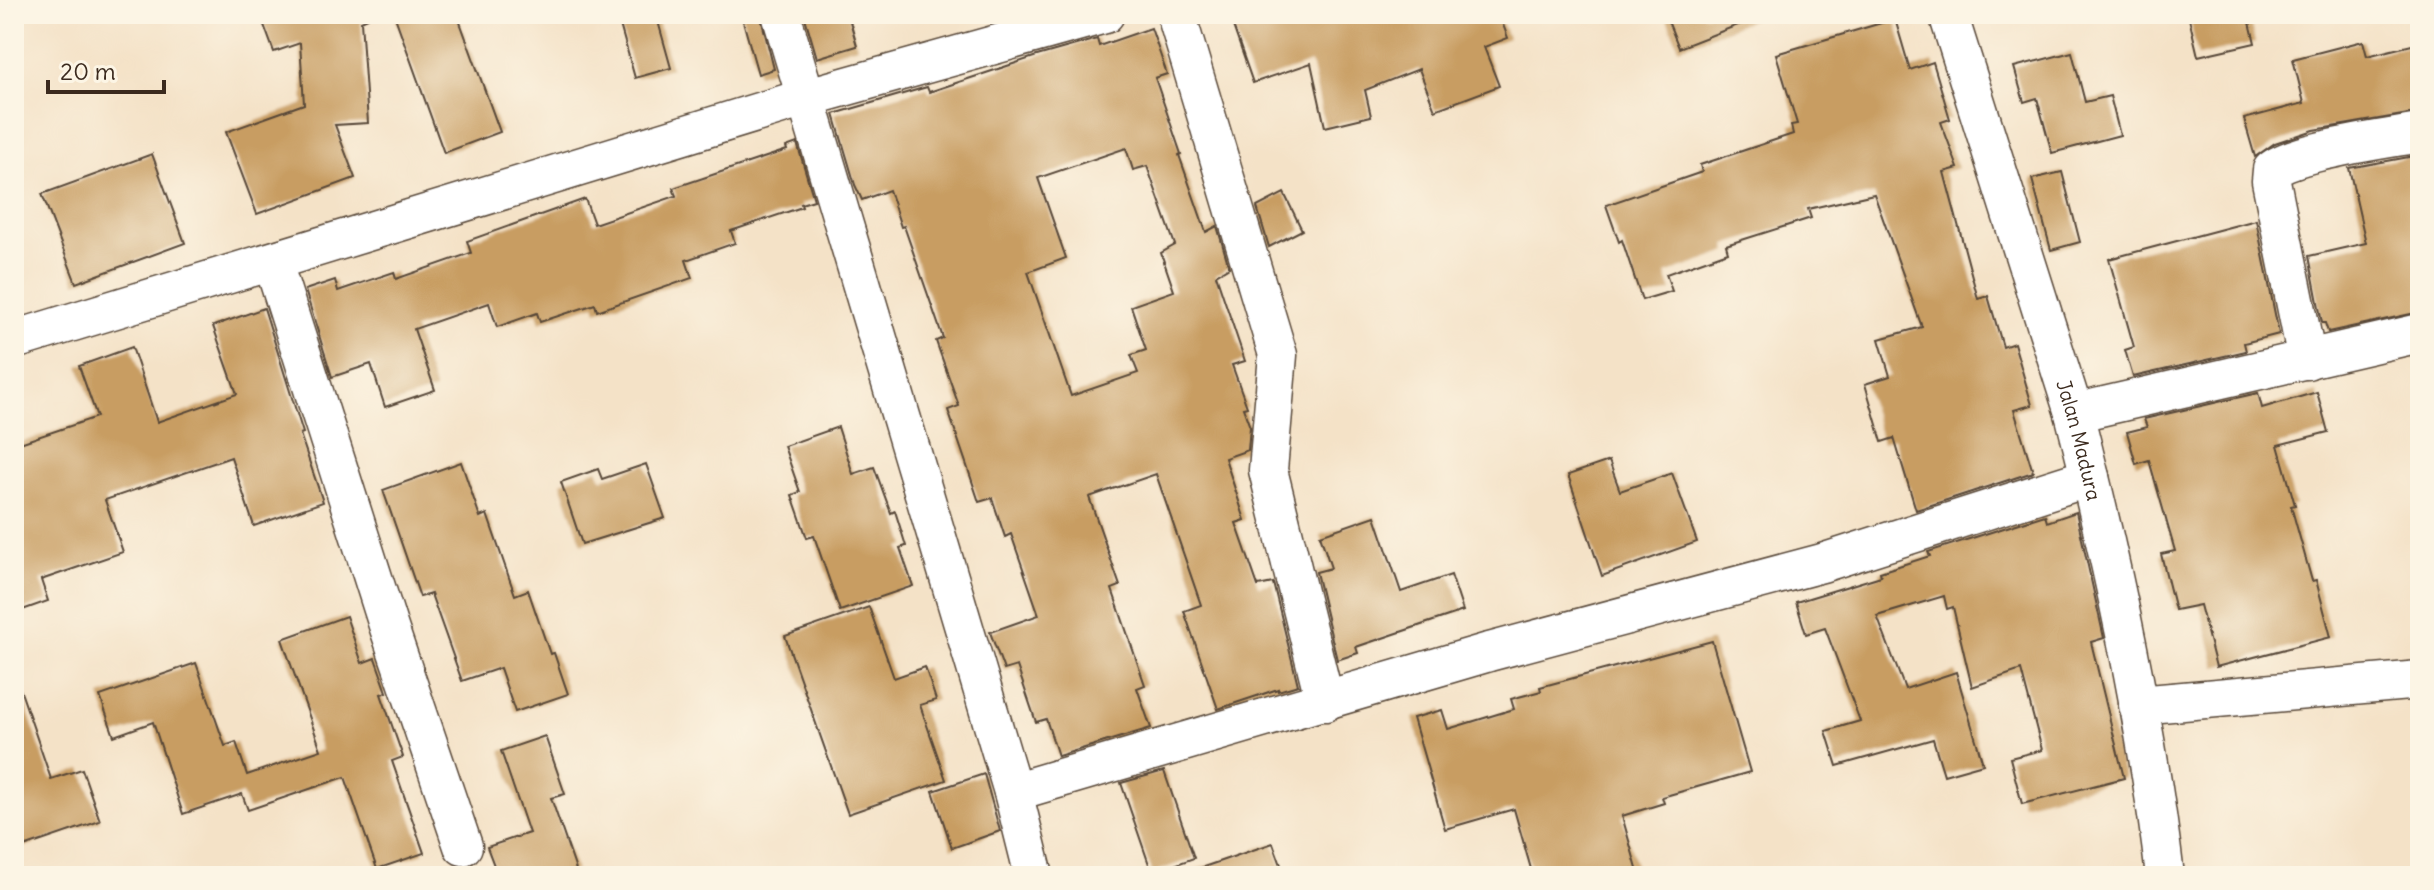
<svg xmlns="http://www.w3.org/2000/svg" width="2434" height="890" font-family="Delius,sans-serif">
  <rect width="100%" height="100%" fill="#fcf5e5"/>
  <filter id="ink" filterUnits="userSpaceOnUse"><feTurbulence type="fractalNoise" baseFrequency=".0125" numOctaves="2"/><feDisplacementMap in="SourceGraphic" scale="16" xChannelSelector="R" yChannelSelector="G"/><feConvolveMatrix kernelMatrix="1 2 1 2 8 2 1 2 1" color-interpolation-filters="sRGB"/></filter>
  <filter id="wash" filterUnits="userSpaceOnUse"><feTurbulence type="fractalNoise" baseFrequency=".006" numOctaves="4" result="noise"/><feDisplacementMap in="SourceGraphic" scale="32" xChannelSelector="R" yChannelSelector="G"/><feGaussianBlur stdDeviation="1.8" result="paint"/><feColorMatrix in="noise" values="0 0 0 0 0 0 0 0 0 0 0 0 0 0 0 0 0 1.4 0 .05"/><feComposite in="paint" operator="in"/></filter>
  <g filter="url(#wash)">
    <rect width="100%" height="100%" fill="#f4e2c7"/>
    <g id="blocks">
      <g fill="#c89d62" fill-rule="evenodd">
        <polygon points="260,14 367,14 368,18 361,21 368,123 335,125 355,178 257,214 226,132 304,104 300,43 274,52"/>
        <polygon points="394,14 457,14 500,132 444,153"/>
        <polygon points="617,14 656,14 671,68 635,78"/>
        <polygon points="741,14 760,14 774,69 758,74"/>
        <polygon points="804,14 848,14 857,46 817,58"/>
        <polygon points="1256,14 1499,14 1508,38 1484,47 1499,86 1435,110 1419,69 1365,90 1371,116 1325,127 1311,63 1253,83 1232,23"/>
        <polygon points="1665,14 1761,14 1761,16 1679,48"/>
        <polygon points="2188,14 2248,14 2255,43 2198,56"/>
        <polygon points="1895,19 1910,70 1933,62 1950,119 1941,122 1958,168 1944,172 1978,299 1988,296 2003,347 2014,343 2032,405 2014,410 2033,472 1916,510 1894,438 1882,442 1865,384 1890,376 1879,339 1922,327 1874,194 1808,209 1811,218 1726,245 1728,252 1666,274 1672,291 1642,300 1622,240 1619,242 1606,205 1702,172 1700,165 1793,134 1791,125 1797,124 1776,54"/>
        <path d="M1151 28 1167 74 1155 78 1181 154 1179 155 1206 232 1217 226 1229 267 1216 275 1245 361 1232 365 1247 407 1243 408 1250 427 1248 450 1225 458 1245 520 1236 523 1258 586 1273 583 1298 685 1278 691V689L1218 709 1184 611 1201 605 1156 474 1089 497 1120 586 1112 589 1145 685 1137 688 1151 728 1058 756 1046 719 1036 722 1017 666 1004 670 990 632 1039 615 1011 534 1005 537 992 498 979 502 966 463 948 410 959 406 936 341 943 338 904 226 901 227 889 190 862 200 855 185 834 114 927 87 929 92 1037 56 1097 39 1099 46ZM1126 148 1133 170 1147 166 1175 245 1161 253 1174 291 1131 306 1146 350 1131 355 1138 373 1071 396 1028 272 1066 258 1038 178Z"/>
        <polygon points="2363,41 2367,56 2420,43 2420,112 2314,130 2275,143 2255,157 2244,119 2304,103 2293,59"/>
        <polygon points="2072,52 2085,102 2110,96 2120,135 2052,153 2037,98 2024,102 2014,67"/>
        <polygon points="797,143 814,200 801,204 802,207 731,231 735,243 686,260 692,278 597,311 595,304 540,322 537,313 497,327 489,303 414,329 435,390 385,407 371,364 332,377 305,290 335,280 338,291 394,272 396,279 471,253 467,241 585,199 594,224 676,196 673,188 787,150 786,147"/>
        <polygon points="152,154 185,243 76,283 42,194"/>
        <polygon points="2420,155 2420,312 2328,332 2325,323 2322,323 2309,256 2366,243 2349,168"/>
        <polygon points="2062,172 2080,242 2051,250 2032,179"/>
        <polygon points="1284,193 1302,230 1269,247 1257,207"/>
        <polygon points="2256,220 2279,334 2244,343 2246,351 2133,377 2125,350 2134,347 2109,259"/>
        <polygon points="264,308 303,433 300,434 323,502 254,526 231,457 105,500 123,552 41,580 48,601 14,613 14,445 97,417 79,366 132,347 157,422 237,394 213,326"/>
        <polygon points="2317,392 2328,432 2278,445 2295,505 2291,506 2312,581 2316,580 2331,637 2216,667 2200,605 2175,610 2161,554 2175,551 2149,460 2136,464 2127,432 2147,427 2144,419 2258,393 2262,408"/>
        <polygon points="838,427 853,474 874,467 891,513 895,511 906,546 900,548 913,586 840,611 814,536 807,538 792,495 800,492 784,446"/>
        <polygon points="1609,461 1620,491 1672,473 1697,542 1602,576 1568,475"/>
        <polygon points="461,462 480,517 487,514 515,595 528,590 550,654 554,653 568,694 515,712 500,668 462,681 431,594 420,597 383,490"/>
        <polygon points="646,464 665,518 582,544 561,482 598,469 602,479"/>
        <polygon points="2076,512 2104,638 2091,642 2124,778 2022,804 2010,758 2042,750 2021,670 1972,687 1953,607 1947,609 1944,596 1877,616 1905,689 1956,672 1983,764 1944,775 1933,739 1837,766 1826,731 1860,721 1825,628 1806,634 1796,602 1881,576 1880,572 1930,556 1928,552 2045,515 2047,522"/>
        <polygon points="1375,516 1401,592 1451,575 1463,611 1356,647 1358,653 1337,660 1316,572 1331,568 1320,535"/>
        <polygon points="869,607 894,678 925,667 936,700 920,705 946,780 848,814 785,636"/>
        <polygon points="346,616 362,663 375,658 387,692 381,694 403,757 392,761 424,853 377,869 345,777 248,810 242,794 183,814 153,722 114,736 100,696 196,663 225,746 236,742 247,775 321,750 282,639"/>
        <polygon points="1712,641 1750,772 1662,797 1664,803 1622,816 1639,876 1533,876 1514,809 1445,829 1413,718 1442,710 1448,729 1514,709 1511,699 1541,691 1540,687"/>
        <polygon points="19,686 51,779 82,769 100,821 21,848 14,828 14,687"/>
        <polygon points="545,736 565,794 551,798 576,870 560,876 498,876 487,847 529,833 501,751"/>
        <polygon points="1164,771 1194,858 1152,873 1121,783"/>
        <polygon points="984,774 1000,831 952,848 933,791"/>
        <polygon points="1273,843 1285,876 1193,876 1192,871"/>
      </g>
    </g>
  </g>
  <g filter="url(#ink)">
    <use href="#blocks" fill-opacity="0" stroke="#574637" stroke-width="2"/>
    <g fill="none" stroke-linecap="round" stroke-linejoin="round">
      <defs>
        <g id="street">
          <polyline points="781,14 1013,792 1034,876"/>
          <polyline points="1176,14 1278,355 1268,470 1325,702"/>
          <path id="s1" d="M1948 14 2074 413C2112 562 2147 723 2165 876"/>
          <polyline points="273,263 388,625 463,846"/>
          <polyline points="14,340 808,97 1105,14"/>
          <path d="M2307 360 2271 181 2272 170C2294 151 2387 139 2420 133"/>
          <polyline points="2074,413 2420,333"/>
          <polyline points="2138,705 2420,680"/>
          <polyline points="1013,792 1489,652 1822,563 2090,477"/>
        </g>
      </defs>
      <use href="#street" stroke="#574637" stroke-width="41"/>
      <use href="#street" stroke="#fff" stroke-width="38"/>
    </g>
  </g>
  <g text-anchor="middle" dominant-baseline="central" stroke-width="6" stroke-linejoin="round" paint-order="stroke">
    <g font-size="20" fill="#3b2a1e" stroke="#fcf5e5">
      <text stroke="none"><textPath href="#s1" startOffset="446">Jalan Madura</textPath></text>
    </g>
  </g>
  <rect width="2434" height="890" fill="none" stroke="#fcf5e5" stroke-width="48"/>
  <path d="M48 80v12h116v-12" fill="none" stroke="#3b2a1e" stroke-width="4"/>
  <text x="60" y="80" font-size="24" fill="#3b2a1e" stroke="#fcf5e5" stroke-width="6" paint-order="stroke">20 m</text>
</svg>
